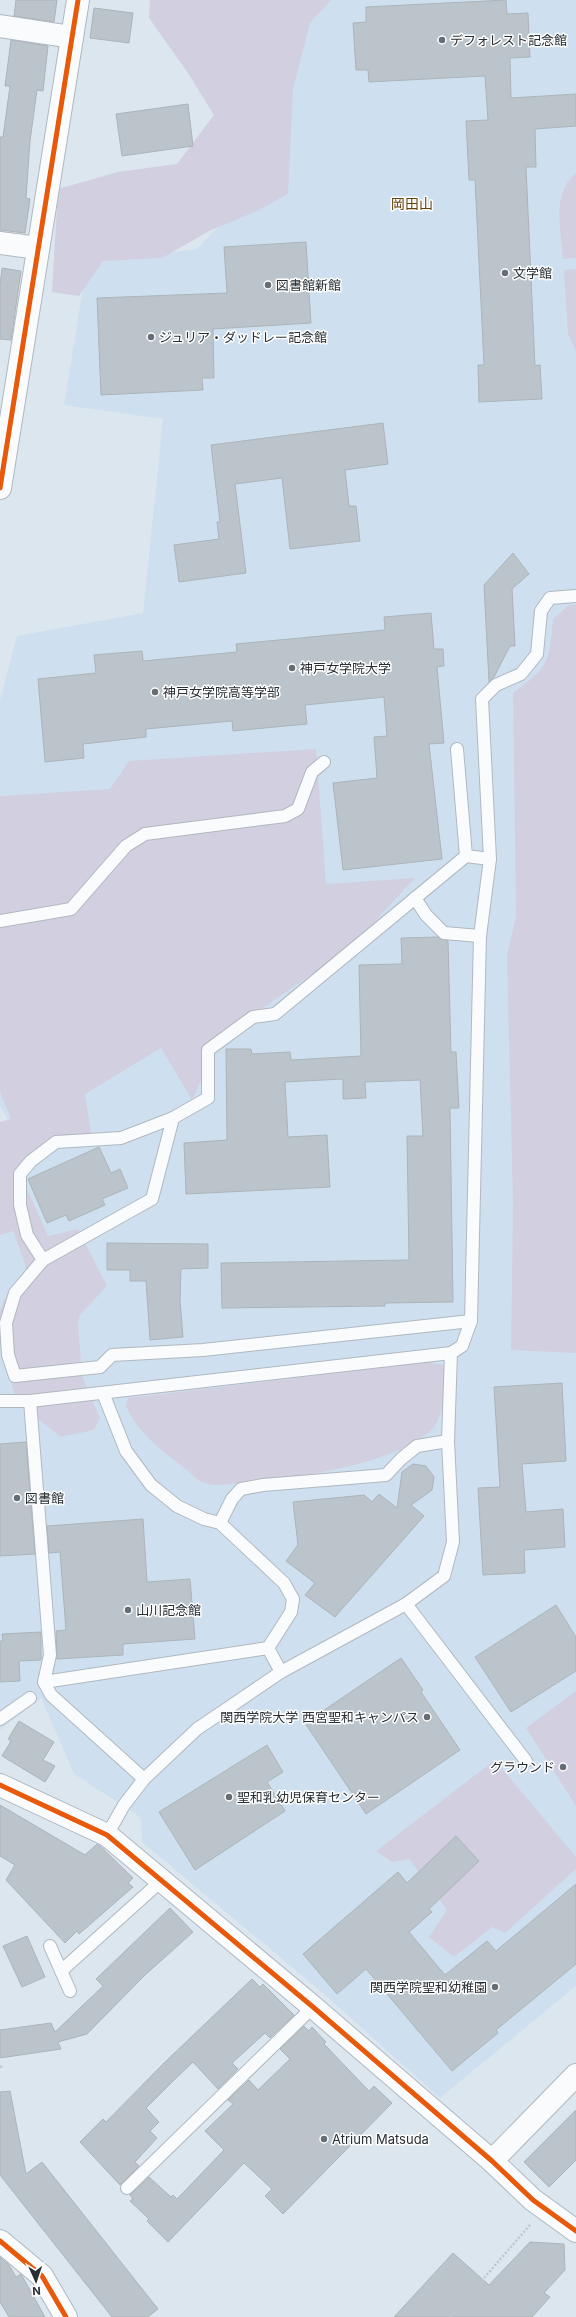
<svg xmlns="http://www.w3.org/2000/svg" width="576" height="2317" font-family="Inter,'Noto Sans JP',sans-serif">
  <rect width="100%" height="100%" fill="#dce6ef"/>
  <polygon fill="#cee0f0" points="183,0 576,0 576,1986 440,2098 324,1994 142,1842 141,1820 136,1814 74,1774 41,1698 0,1730 0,1135 14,1131 0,1106 0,700 17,636 143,613 163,419 64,405 87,263 197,249 271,172"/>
  <g fill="#d2cfe0">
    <polygon points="150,0 331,0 310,23 293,90 288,194 257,211 211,230 162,258 103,261 79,296 52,292 58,189 118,172 177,164 214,115 188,73 149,18"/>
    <path d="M576 173V258L563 259C561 231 551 193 576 173Z"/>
    <polygon points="576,269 576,351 568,334 564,270"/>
    <path d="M569 605H576V1353L511 1350 513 1204 507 956 516 916 513 693C549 667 549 662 553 619Z"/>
    <polygon points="316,749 326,884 415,878 349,949 222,1036 192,1100 161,1048 85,1094 91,1133 18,1169 48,1236 78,1229 107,1286 80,1315 78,1324 82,1376 100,1418 94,1430 61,1437 17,1403 0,1342 0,1310 4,1300 25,1273 25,1264 13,1231 0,1235 0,1122 11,1119 0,1092 0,796 110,789 129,761"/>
    <path d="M428 1362 448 1366C449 1379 442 1418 434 1427 401 1464 295 1478 247 1482 234 1483 215 1488 202 1482 195 1479 189 1471 183 1467 160 1449 138 1433 126 1406L128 1398Z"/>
    <polygon points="576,1691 576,1806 526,1728"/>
    <polygon points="495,1760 576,1857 576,1869 505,1933 492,1927 454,1957 429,1937 447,1910 409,1859 392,1862 376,1851"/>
  </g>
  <g fill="#bbc4ca" stroke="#abb4b9">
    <polygon points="16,0 57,0 54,22 14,16"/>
    <polygon points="506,0 507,14 528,13 530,57 510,58 511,98 576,94 576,126 535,129 536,167 526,167 535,366 540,365 542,399 479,402 478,365 484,365 475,180 469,180 466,121 488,120 485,76 369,82 368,70 356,70 353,23 366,22 366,7"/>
    <polygon points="94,8 133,13 129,43 90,38"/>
    <polygon points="11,40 48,46 43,91 37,90 30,141 26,198 30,199 25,233 0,230 0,137 3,137 10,86 5,86"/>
    <polygon points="188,104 193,146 122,156 116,114"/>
    <polygon points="306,242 311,323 213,329 214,378 202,378 203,390 101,395 97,298 227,293 224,247"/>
    <polygon points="2,268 21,271 11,340 0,339 0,285"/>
    <polygon points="383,423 388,464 345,470 349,506 356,506 360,541 290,549 282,478 235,484 246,573 179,582 174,545 219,539 217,522 220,522 211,445"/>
    <polygon points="513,553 529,574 512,589 515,646 510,646 494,677 489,682 484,585"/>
    <polygon points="431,613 434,649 443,649 444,666 437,667 444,743 429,744 442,859 343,870 333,783 377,778 374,737 387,736 384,697 305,705 307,724 233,731 232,721 146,729 146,737 83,744 84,758 45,762 38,679 96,673 94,655 142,651 143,661 237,652 236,644 385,630 384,617"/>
    <polygon points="438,937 448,941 451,1052 456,1052 459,1108 450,1108 453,1302 385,1303 385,1306 222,1308 221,1263 409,1260 407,1136 423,1136 420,1080 365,1082 366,1098 343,1099 343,1079 285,1082 288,1137 327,1135 330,1187 186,1194 184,1143 227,1140 226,1049 251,1049 252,1054 290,1052 291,1060 361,1056 359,965 402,964 401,938"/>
    <polygon points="99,1147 111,1173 120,1169 128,1188 102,1199 105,1205 69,1221 66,1215 47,1223 28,1179"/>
    <polygon points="107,1243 208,1244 208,1268 181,1269 180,1300 183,1337 150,1340 146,1281 130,1281 130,1270 107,1270"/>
    <polygon points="562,1383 566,1461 522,1464 526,1512 563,1509 565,1547 524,1550 525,1573 483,1575 478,1488 500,1487 494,1387"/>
    <polygon points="26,1442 35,1554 0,1556 0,1444"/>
    <polygon points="413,1464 426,1466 434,1477 432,1490 411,1505 424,1516 335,1617 305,1595 315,1583 286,1561 298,1545 293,1502 364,1495 372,1502 379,1494 397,1508 402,1472"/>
    <polygon points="143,1519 147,1582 190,1579 195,1639 123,1644 123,1655 57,1659 56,1631 66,1630 60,1552 49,1553 47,1526"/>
    <polygon points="556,1605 576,1637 576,1671 511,1712 475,1657"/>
    <polygon points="41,1632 41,1660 19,1661 20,1681 0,1682 0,1641 3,1641 2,1634"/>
    <polygon points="401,1658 423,1690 421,1692 460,1750 366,1814 305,1723"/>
    <polygon points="19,1721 54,1742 43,1760 55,1766 45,1782 2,1756 11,1741 8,1739"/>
    <polygon points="267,1745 283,1772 267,1782 285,1811 195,1870 159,1812"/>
    <polygon points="0,1805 85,1855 97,1844 100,1846 133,1878 128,1883 133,1887 79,1934 77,1931 65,1943 6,1880 15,1865 0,1856"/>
    <polygon points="456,1836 479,1861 429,1909 432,1912 409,1932 445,1975 487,1941 496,1951 576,1884 576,1964 496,2030 498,2033 452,2071 366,1969 337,1994 303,1954 398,1872 407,1883"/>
    <polygon points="170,1908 193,1932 144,1976 87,2034 58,2042 61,2049 0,2058 0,2030 51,2023 55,2032 103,1986 96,1979"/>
    <polygon points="27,1936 45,1977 22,1987 3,1946"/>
    <polygon points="252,1979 260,1987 263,1984 294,2015 270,2038 265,2033 232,2063 238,2069 218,2089 193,2062 174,2080 146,2108 159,2122 150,2131 157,2138 135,2162 139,2166 120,2185 80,2142 103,2119 106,2122 164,2063"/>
    <polygon points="304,2026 309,2031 312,2027 326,2042 324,2044 369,2091 374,2086 392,2103 283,2214 265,2196 272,2189 244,2163 168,2242 147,2221 149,2219 130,2201 133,2199 130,2195 149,2177 171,2197 173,2195 177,2199 224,2150 205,2131 233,2104 228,2100 249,2080 258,2090 290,2059 280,2049"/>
    <polygon points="10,2091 26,2174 42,2162 158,2309 148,2317 112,2317 0,2175 0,2092"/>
    <polygon points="576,2110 576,2160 549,2187 524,2162"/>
    <polygon points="530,2242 564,2244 565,2270 544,2293 550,2297 532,2317 394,2317 453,2253 489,2285"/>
    <polygon points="0,2257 9,2265 16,2277 21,2274 45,2317 9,2317 0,2302"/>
  </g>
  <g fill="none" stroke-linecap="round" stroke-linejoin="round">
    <defs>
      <g id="lane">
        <polyline points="457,749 466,856 275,1014 253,1017 208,1050 208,1098 173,1118 152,1199 43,1260 15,1293 6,1323 8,1355 15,1376 100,1367 112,1355 203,1350 471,1321"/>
        <polyline points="466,856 490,859"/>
        <polyline points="415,898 426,915 444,933 480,936"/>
        <polyline points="0,921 71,909 126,846 145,834 285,816 298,809 312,772 324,762"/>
        <polyline points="43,1260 27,1235 20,1205 20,1174 31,1161 56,1142 121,1138 173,1118"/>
        <polyline points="103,1393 126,1451 151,1485 177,1506 204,1519 220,1523 284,1583 293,1599 291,1612 268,1648"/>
        <polyline points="0,1401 30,1401 451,1353"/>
        <polyline points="30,1401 50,1655 44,1682 51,1695 144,1779"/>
        <polyline points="220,1523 232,1499 241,1489 263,1485 386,1475 401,1459 417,1446 448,1441"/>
        <polyline points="406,1604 526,1761"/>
        <polyline points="44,1682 268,1648 281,1672"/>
        <polyline points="0,1719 30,1698"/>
        <polyline points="107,1835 124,1805 144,1779 197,1729 281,1672 406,1604 444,1576 453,1542 448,1441 451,1353 462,1346 471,1321 480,936 490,859 482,699 496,685 521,674 537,654 541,611 550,598 576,596"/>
        <polyline points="50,1946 70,1991"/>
        <polyline points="61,1971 161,1881"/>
        <polyline points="127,2188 313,2007"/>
      </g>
      <g id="street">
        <polyline points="0,26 72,37"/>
        <polyline points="0,243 38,248"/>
        <polyline points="0,488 78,0"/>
        <polyline points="0,1785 107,1835 313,2007 492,2161 533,2200 576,2231"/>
        <polyline points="492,2161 576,2075"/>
        <polyline points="0,2241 42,2276 66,2317"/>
      </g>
    </defs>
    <use href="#lane" stroke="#b0b8bf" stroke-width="14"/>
    <use href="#street" stroke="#b0b8bf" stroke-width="24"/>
    <g stroke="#c2c6c9" stroke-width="2.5" stroke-dasharray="2 2" stroke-linecap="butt">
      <polyline points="0,2067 4,2066"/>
      <polyline points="450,2317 530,2225"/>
    </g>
    <use href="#lane" stroke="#fafbfd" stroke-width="12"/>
    <use href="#street" stroke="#fafbfd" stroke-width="22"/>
    <defs>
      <g id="cycleway">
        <polyline points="0,488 78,0"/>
        <polyline points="0,1785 107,1835 313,2007 492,2161 533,2200 576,2231"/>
        <polyline points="0,2241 42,2276 66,2317"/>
      </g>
    </defs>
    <use href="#cycleway" stroke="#fff" stroke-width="8"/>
    <use href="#cycleway" stroke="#e8590c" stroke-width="5"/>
  </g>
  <g fill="#666e75" stroke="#fff" stroke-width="1.5">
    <circle cx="442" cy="40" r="4"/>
    <circle cx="505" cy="273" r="4"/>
    <circle cx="268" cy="285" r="4"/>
    <circle cx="151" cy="337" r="4"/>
    <circle cx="292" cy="668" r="4"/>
    <circle cx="155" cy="692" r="4"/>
    <circle cx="17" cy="1498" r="4"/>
    <circle cx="128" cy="1610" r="4"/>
    <circle cx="427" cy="1717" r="4"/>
    <circle cx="563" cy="1767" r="4"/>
    <circle cx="229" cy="1797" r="4"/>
    <circle cx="495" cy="1987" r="4"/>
    <circle cx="324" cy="2139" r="4"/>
  </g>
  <g text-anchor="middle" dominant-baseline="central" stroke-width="3" stroke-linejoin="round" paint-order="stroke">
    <g font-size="13" fill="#272e34" stroke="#fff" text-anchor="start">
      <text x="450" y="40">デフォレスト記念館</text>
      <text x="513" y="273">文学館</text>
      <text x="276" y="285">図書館新館</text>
      <text x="159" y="337">ジュリア・ダッドレー記念館</text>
      <text x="300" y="668">神戸女学院大学</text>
      <text x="163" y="692">神戸女学院高等学部</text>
      <text x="25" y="1498">図書館</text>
      <text x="136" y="1610">山川記念館</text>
      <text x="419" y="1717" text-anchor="end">関西学院大学 西宮聖和キャンパス</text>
      <text x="555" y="1767" text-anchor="end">グラウンド</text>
      <text x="237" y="1797">聖和乳幼児保育センター</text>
      <text x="487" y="1987" text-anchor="end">関西学院聖和幼稚園</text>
      <text x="332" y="2139">Atrium Matsuda</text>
    </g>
    <g font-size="14" fill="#64420d" stroke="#fff">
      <text x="412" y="203">岡田山</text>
    </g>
  </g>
  <g transform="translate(36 2281) rotate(177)" stroke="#ffffff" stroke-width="3" paint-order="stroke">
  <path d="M0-3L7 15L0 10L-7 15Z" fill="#272e34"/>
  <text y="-6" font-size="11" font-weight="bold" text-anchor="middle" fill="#272e34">N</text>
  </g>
</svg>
